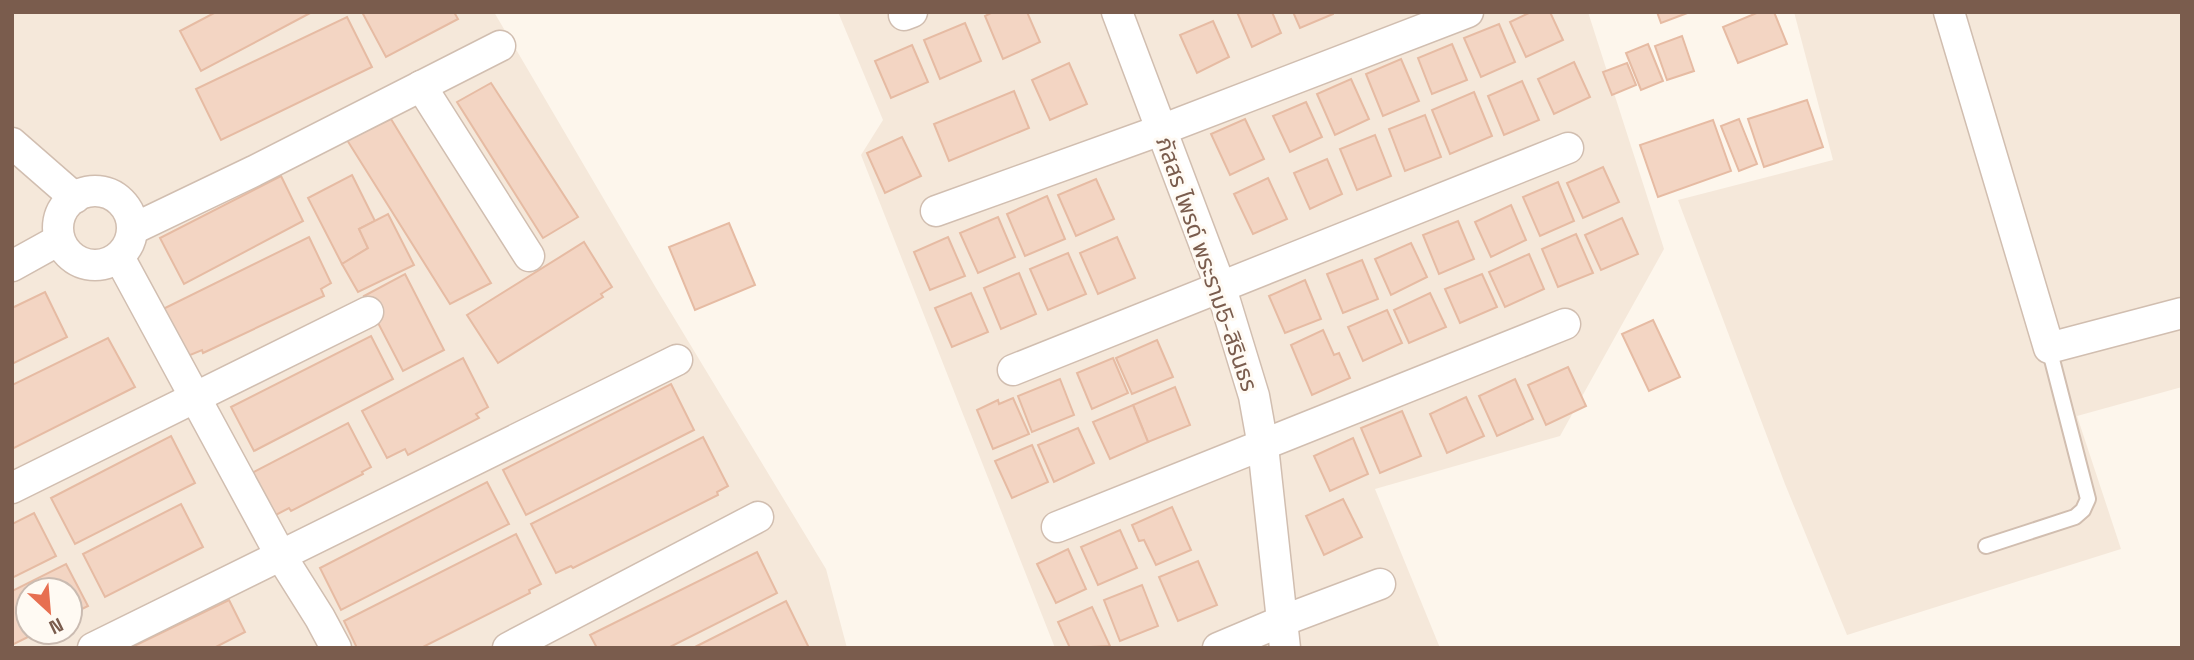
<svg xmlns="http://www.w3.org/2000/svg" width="2194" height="660" font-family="'Space Grotesk','Noto Sans Thai',sans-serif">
  <rect width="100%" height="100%" fill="#fdf6ec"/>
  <g fill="#f5e8da" fill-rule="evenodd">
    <path d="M12 12H494L656 288 826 569 847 648H12ZM28 590H70V632H28Z"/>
    <polygon points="838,12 1588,12 1664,249 1560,436 1375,489 1440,648 1055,648 861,155 883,120"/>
    <polygon points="1794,12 2182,12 2182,387 2077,416 2121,549 1847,635 1785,484 1678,200 1833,160"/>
  </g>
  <g fill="#f3d5c3" stroke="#e6bba3" stroke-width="2">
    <polygon points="216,12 312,12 201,71 180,31"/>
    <polygon points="362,12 454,12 458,19 386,57"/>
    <polygon points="993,12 1027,12 1040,42 1003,59 985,16"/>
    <polygon points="1237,12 1272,12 1281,33 1252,47"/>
    <polygon points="1293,12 1333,12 1333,14 1300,28"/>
    <polygon points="1531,12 1550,12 1563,40 1526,57 1510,22"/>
    <polygon points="1657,12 1690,12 1661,23"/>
    <polygon points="1759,12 1774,12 1787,44 1738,63 1723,27"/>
    <polygon points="347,17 372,67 221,140 196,89"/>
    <polygon points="1213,21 1229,57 1197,73 1180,35"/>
    <polygon points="965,23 981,61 940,79 924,40"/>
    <polygon points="1499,24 1515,62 1481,77 1464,38"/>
    <polygon points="1682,36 1694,71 1667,80 1655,46"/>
    <polygon points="1452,44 1467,80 1432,94 1418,58"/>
    <polygon points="1648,44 1663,81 1641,90 1626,53"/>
    <polygon points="912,45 928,82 891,98 875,61"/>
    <polygon points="1401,59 1419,101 1383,116 1366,74"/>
    <polygon points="1574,62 1590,97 1554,114 1538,79"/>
    <polygon points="1069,63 1087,104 1050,120 1032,80"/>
    <polygon points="1627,63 1636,85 1612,95 1603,72"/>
    <polygon points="1351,79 1369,119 1335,135 1317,94"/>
    <polygon points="1522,81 1539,120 1504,135 1488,96"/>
    <polygon points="491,83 578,217 543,238 457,102"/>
    <polygon points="1014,91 1029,128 949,161 934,124"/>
    <polygon points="1474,92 1492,136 1450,154 1432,110"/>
    <polygon points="1807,100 1823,147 1764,167 1748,119"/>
    <polygon points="1306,102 1322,137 1290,152 1273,116"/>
    <polygon points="1425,115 1441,157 1405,171 1389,129"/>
    <polygon points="391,119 491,283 450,304 347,140"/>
    <polygon points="1245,119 1264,159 1230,175 1211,134"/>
    <polygon points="1739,119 1757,164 1739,171 1721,126"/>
    <polygon points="1713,120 1731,171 1658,197 1640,145"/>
    <polygon points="1375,135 1391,176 1357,190 1340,149"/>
    <polygon points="902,137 921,176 885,193 867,153"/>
    <polygon points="1327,159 1342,194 1310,209 1294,173"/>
    <polygon points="1603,167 1619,202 1583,218 1567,183"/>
    <polygon points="352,175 375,221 359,229 368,248 342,264 308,198"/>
    <polygon points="281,176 303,221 184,284 160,238"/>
    <polygon points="1268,178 1287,219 1253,234 1234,194"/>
    <polygon points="1096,179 1114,219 1076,236 1058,195"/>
    <polygon points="1558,182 1574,221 1540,236 1523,197"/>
    <polygon points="1047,196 1065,239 1025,256 1007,214"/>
    <polygon points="1511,205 1526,240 1491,257 1475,222"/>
    <polygon points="388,214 414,265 358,292 342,264 368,248 359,229"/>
    <polygon points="998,217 1015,257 978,273 960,233"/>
    <polygon points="1622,218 1638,254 1601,270 1585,235"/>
    <polygon points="1458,221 1474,259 1439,274 1423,235"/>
    <polygon points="729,223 755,285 695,310 669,247"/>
    <polygon points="1576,234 1593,273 1558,287 1542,249"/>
    <polygon points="309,237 331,283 321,289 324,296 203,353 202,350 183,358 161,310"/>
    <polygon points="948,237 965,276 930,290 914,252"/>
    <polygon points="1117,237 1135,278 1098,294 1080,253"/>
    <polygon points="584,242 612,287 601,294 603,297 498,363 467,315"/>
    <polygon points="1411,243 1427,277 1391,295 1375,259"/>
    <polygon points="1068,253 1086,294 1048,310 1030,269"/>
    <polygon points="1529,254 1544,289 1505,307 1489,272"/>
    <polygon points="1362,260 1378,299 1343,313 1327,274"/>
    <polygon points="1019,273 1036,314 1001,329 984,288"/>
    <polygon points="405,274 444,350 403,371 364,296"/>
    <polygon points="1482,274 1497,307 1460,323 1445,289"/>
    <polygon points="1305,280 1321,319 1285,333 1269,296"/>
    <polygon points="45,292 67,337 12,364 12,308"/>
    <polygon points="971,293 988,332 952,347 935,308"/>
    <polygon points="1430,293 1446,327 1409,343 1394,310"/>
    <polygon points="1387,310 1402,343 1363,361 1348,327"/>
    <polygon points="1653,320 1680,377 1649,391 1622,334"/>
    <polygon points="1323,330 1334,355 1339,353 1350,378 1312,395 1291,345"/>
    <polygon points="371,336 393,379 254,451 231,407"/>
    <polygon points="108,338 135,387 12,449 12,385"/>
    <polygon points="1157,340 1173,377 1132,394 1116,358"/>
    <polygon points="463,358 488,407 476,414 479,418 408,455 405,449 387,458 362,411"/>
    <polygon points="1113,358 1128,393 1092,409 1077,373"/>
    <polygon points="1568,367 1586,406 1546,425 1528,385"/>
    <polygon points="1060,379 1074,415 1032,432 1018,396"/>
    <polygon points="1515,379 1533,419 1497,436 1479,396"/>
    <polygon points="671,384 694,430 526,515 503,470"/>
    <polygon points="1175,387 1190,425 1148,442 1133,405"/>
    <polygon points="1466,397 1484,436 1447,453 1430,414"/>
    <polygon points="1013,398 1029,434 993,449 977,410 998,400 999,404"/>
    <polygon points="1133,405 1148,442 1110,459 1093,422"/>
    <polygon points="1402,411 1421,456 1380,473 1361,428"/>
    <polygon points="348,423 371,467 362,472 363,474 291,511 289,508 272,517 250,474"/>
    <polygon points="1078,428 1094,463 1054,482 1038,445"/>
    <polygon points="171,436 195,483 75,544 51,498"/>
    <polygon points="703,437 728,486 717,492 718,495 573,568 571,566 556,573 531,524"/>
    <polygon points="1353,438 1368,474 1330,491 1314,456"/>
    <polygon points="1032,445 1048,482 1012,498 995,461"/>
    <polygon points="487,482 509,524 341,610 320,568"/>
    <polygon points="1343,499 1362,537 1324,555 1306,516"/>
    <polygon points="181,504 203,547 105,597 83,554"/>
    <polygon points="1172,507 1191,550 1156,565 1144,540 1139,541 1132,525"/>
    <polygon points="34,513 56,556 12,578 12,524"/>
    <polygon points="1120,530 1137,568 1098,585 1081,547"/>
    <polygon points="516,534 541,584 529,590 530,593 421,648 357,648 344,621"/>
    <polygon points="1068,549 1086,589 1056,603 1037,564"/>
    <polygon points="757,552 777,593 668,648 597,648 590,635"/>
    <polygon points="1198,561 1217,605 1178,621 1159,577"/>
    <polygon points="66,564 88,606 70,615 70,590 28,590 28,632 38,632 12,645 12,591"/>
    <polygon points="1142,585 1158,626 1120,641 1104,600"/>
    <polygon points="229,600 245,632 214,648 132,647"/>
    <polygon points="786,601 809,648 693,648"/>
    <polygon points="1092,607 1110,646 1070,648 1058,622"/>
  </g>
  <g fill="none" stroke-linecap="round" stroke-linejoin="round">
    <defs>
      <polyline id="service" points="1986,546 2075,517 2083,510 2088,499 2049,348"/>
      <g id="minor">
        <polyline points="1117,12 1221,288 1254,396 1263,446 1285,648"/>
        <polyline points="1949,12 2049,348 2182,313"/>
        <polyline points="904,15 912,12"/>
        <polyline points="421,86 529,256"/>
        <polyline points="12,143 75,198"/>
        <circle cx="95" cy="228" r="37"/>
        <polyline points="936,211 1161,130 1468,12"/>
        <polyline points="133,229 254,171 500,46"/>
        <polyline points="119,257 281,556 320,618 336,648"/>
        <polyline points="12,266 59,240"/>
        <polyline points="1013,370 1568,148"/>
        <polyline points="12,488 368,312"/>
        <polyline points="1057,527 1565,324"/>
        <polyline points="93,648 677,360"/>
        <polyline points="508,648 758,517"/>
        <polyline points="1218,648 1282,621 1380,584"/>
      </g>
    </defs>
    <use href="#service" stroke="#d1beb0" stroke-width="18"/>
    <use href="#minor" stroke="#d1beb0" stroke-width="33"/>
    <use href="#service" stroke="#fff" stroke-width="14"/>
    <use href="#minor" stroke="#fff" stroke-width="30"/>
  </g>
  <g text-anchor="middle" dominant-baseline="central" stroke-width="6" stroke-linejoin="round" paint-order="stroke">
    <g font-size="23" fill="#7a5c4d" stroke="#fffaf3">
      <text transform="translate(1207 264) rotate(71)">ภัสสร ไพรด์ พระราม5-สิรินธร</text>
    </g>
  </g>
  <rect width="2194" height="660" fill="none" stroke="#7a5c4d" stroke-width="28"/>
  <g transform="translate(49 611) rotate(154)"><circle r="33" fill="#fffaf3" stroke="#cabbb1" stroke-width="2"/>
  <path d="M0-5L12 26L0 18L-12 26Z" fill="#e76f51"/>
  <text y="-10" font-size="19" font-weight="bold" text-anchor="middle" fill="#7a5c4d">N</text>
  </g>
</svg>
